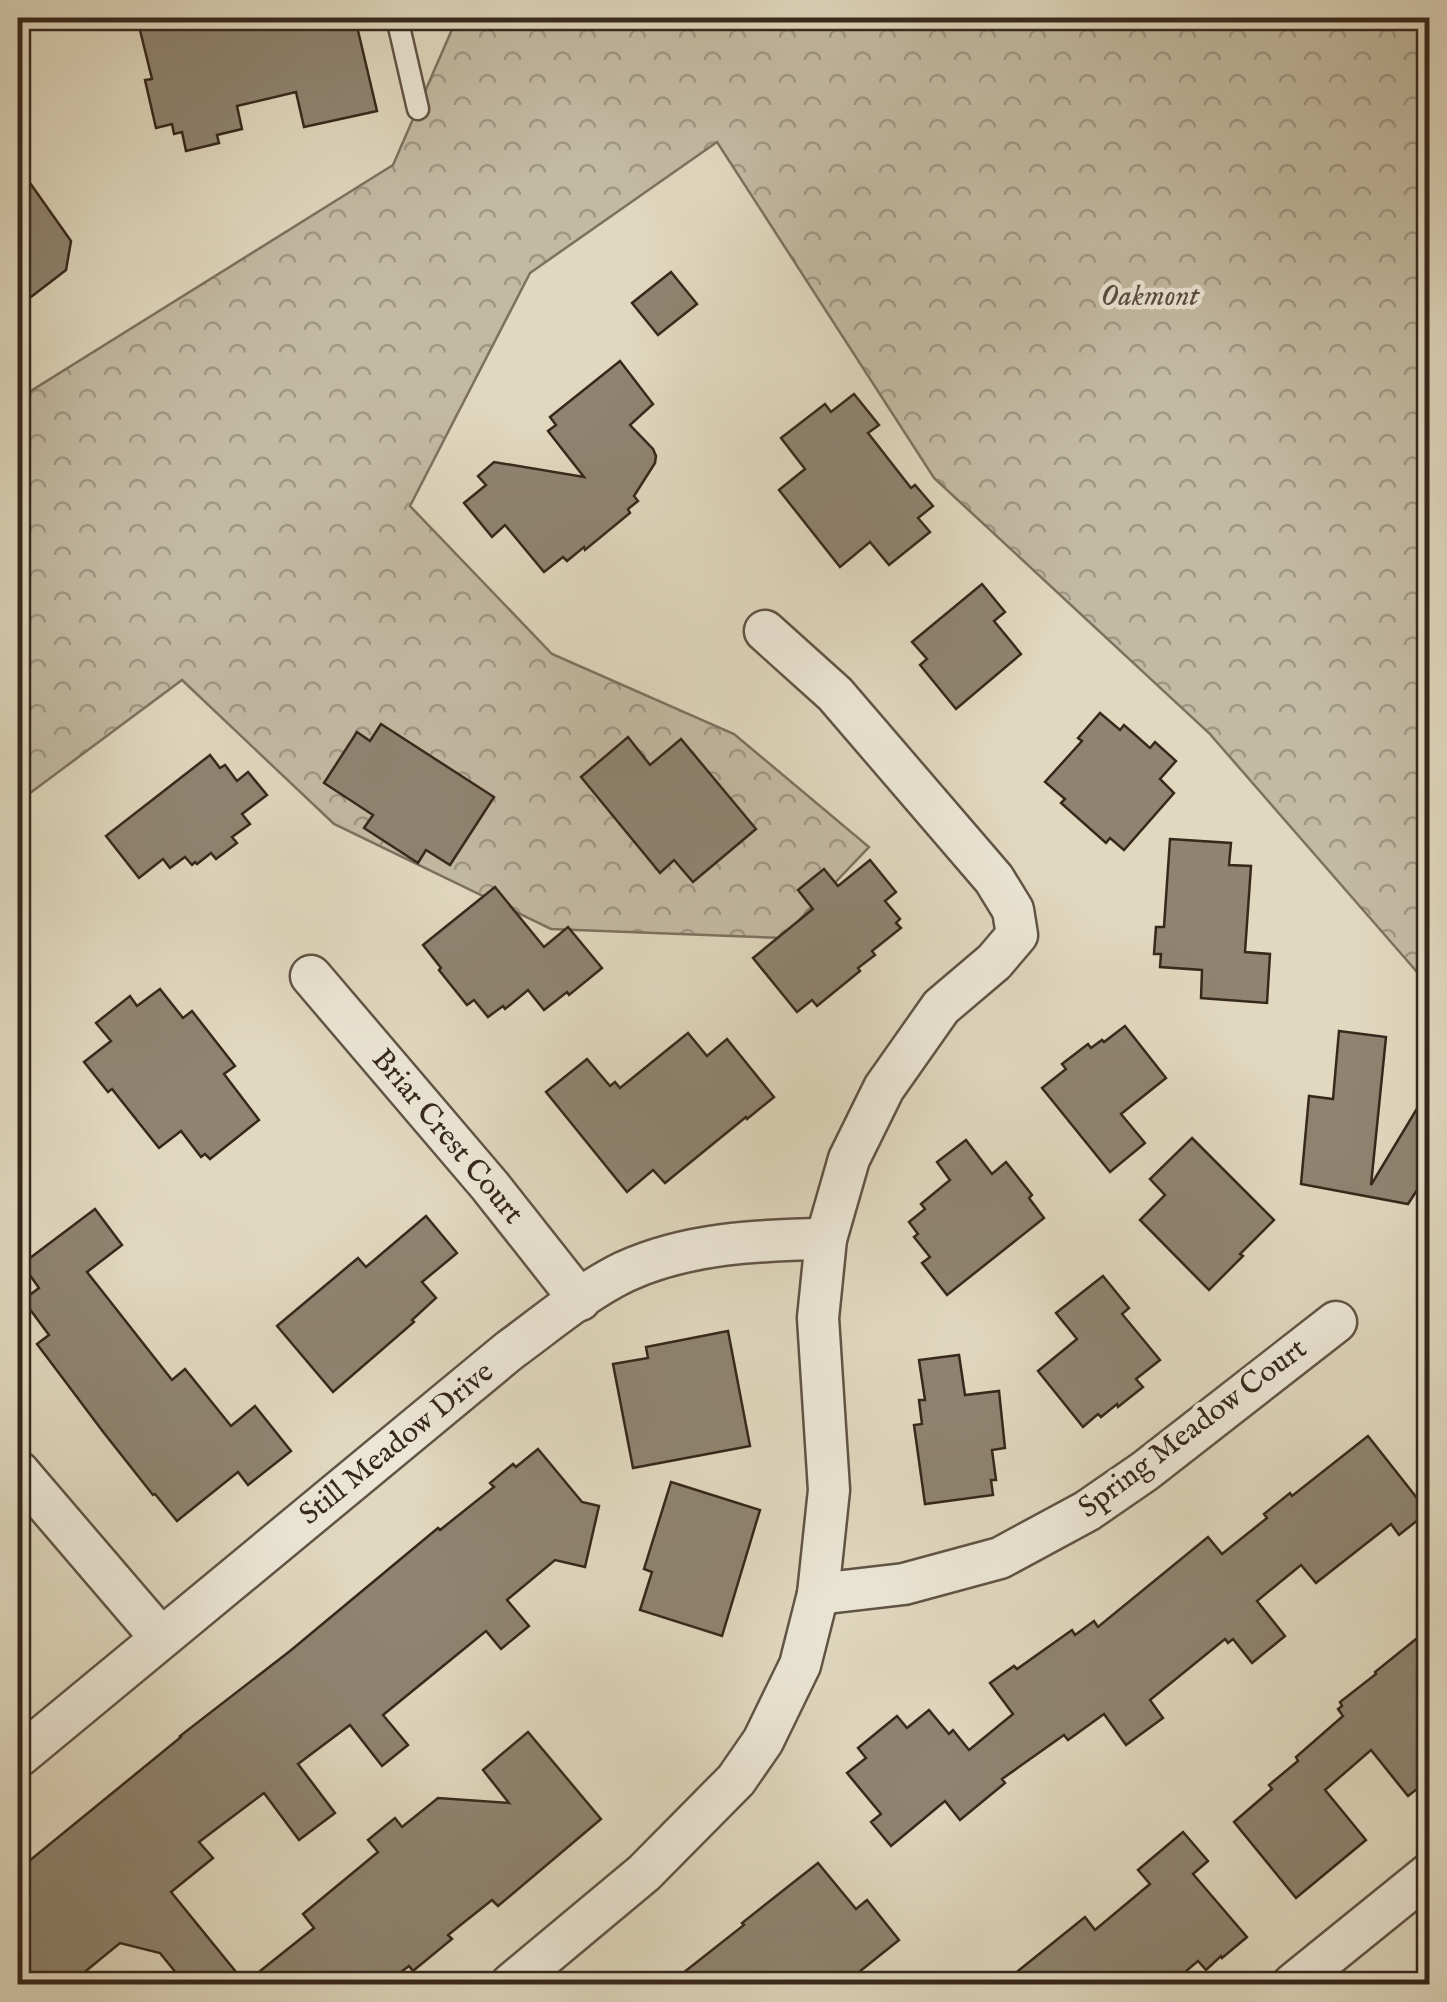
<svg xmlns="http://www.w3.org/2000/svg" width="1447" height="2002" font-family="'IM FELL English',serif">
  <defs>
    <pattern id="forest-crowns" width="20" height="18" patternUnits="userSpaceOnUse" patternTransform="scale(2.5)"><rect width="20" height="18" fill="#c3baa3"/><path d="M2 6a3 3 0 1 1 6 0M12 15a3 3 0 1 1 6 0" fill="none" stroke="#9f9784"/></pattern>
  </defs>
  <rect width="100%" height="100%" fill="#e0d8bf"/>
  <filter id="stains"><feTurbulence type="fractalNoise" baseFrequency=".002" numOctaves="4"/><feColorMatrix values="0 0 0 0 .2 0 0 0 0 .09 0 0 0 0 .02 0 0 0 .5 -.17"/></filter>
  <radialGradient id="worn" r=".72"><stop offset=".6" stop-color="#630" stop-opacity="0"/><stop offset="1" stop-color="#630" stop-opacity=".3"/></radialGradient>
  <polygon fill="url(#forest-crowns)" stroke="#7d7160" stroke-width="2.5" points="457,18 1429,18 1429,965 1417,972 1209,733 934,478 717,142 530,273 410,506 552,654 734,734 869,847 782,938 551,929 334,824 182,680 18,802 18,399 393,165"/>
  <g fill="#8f8471" stroke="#37281c" stroke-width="2.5">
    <polygon points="137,18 215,18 217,28 264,18 355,18 377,111 304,127 296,92 237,106 242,129 217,135 219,143 186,151 182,132 174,134 172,124 156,128 145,80 152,79"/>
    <polygon points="18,166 71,241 66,270 18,307"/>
    <polygon points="671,272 697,304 658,335 632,303"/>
    <polygon points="620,361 653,404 630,425 653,449 656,456 655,463 634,496 638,501 628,509 630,513 585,550 584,547 567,561 563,557 544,572 505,525 492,537 464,503 486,485 478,476 494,462 584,477 548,431 556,425 550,417"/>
    <polygon points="854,394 879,425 868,433 911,488 915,485 933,506 918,518 930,532 889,565 870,542 840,567 779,490 805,469 781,438 825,404 831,412"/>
    <polygon points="982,584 1005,612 994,621 1021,654 956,709 920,665 927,659 912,642"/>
    <polygon points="1100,713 1120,730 1124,725 1150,748 1155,742 1176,761 1160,779 1174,793 1124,850 1110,838 1106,843 1061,803 1065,799 1045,782 1082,741 1078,738"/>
    <polygon points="381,724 494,797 450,865 426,850 418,863 364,828 373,815 324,783 357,732 370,741"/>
    <polygon points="628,737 650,765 681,739 756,829 693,882 674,860 660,873 581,777"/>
    <polygon points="210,755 220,768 225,765 237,781 248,772 267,795 242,814 250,824 232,837 237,843 216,859 211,853 197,864 195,862 192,865 185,857 170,868 163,859 139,878 106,836"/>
    <polygon points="1170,839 1231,843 1229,865 1251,866 1245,952 1270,954 1267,1003 1201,998 1202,970 1160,967 1161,954 1154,954 1156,927 1164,927"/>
    <polygon points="870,860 896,892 885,901 900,919 896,923 901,928 872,951 875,955 858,968 860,971 817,1006 812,1000 797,1012 753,958 813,909 798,890 824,869 838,886"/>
    <polygon points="495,887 544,947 568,927 602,968 569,995 567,992 544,1010 528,990 505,1009 503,1006 488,1017 474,1000 467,1005 439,970 441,968 423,945"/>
    <polygon points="160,989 183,1018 192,1011 235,1066 224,1074 259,1120 210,1159 205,1154 201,1157 181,1131 159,1148 112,1089 108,1092 84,1062 111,1041 96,1023 130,996 137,1006"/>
    <polygon points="1125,1026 1166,1078 1121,1114 1145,1143 1110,1172 1042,1088 1066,1069 1062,1064 1088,1044 1091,1048 1102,1040 1104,1042"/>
    <polygon points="1339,1031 1386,1037 1371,1185 1430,1087 1430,1170 1408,1204 1301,1184 1309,1096 1333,1099"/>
    <polygon points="688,1033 707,1056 727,1039 774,1097 747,1119 746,1117 665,1183 653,1170 627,1192 546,1092 587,1059 610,1086 615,1082 620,1088"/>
    <polygon points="1192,1138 1274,1220 1240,1254 1243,1256 1209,1290 1140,1220 1165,1195 1150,1179"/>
    <polygon points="966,1140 992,1174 1006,1162 1032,1195 1029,1198 1044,1218 947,1295 922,1263 930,1257 914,1237 918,1234 909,1222 925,1209 921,1204 950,1180 937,1162"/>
    <polygon points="95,1209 122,1245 87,1272 172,1380 185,1369 231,1426 255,1406 291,1451 248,1485 238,1472 177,1521 155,1494 153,1495 104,1433 37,1344 49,1335 23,1300 39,1288 22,1264"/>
    <polygon points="426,1216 457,1253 422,1282 436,1298 412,1320 414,1322 333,1392 277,1326 358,1258 366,1267"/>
    <polygon points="1103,1276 1129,1308 1122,1314 1160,1360 1136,1379 1143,1387 1118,1407 1117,1404 1101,1417 1098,1414 1083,1427 1038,1371 1077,1339 1056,1313"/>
    <polygon points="728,1331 750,1446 633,1468 613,1364 648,1358 646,1347"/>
    <polygon points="959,1355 965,1395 999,1391 1005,1448 992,1450 996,1480 991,1480 993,1495 925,1504 914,1425 922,1424 919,1400 925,1400 919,1360"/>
    <polygon points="1368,1436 1428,1512 1399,1535 1391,1524 1316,1583 1301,1565 1257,1601 1285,1636 1252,1663 1233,1639 1228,1643 1225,1639 1150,1700 1163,1718 1126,1745 1104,1714 1068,1740 1064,1735 1002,1779 1005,1783 960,1820 945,1801 891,1846 871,1822 881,1814 847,1773 866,1758 858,1748 897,1716 907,1728 929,1710 949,1734 953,1730 969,1750 1013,1714 990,1683 1014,1666 1017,1669 1072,1630 1075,1635 1094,1621 1098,1627 1208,1537 1222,1554 1267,1518 1264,1514 1290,1493 1292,1496"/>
    <polygon points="538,1449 582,1502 599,1506 585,1567 555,1560 507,1600 529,1626 501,1649 486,1631 383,1715 408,1745 382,1766 350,1725 298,1764 335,1813 299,1840 264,1793 199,1842 213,1858 171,1892 245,1983 314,1928 303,1914 378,1852 368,1840 395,1818 402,1827 438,1798 509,1803 483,1770 528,1732 601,1819 498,1906 492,1900 448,1935 452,1939 413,1971 409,1966 385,1984 185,1984 160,1953 120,1943 70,1984 18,1984 18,1870 181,1737 180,1736 290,1651 438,1528 440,1530 494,1487 490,1483 513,1464 516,1467"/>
    <polygon points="671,1482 760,1510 722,1636 640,1610 652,1572 644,1569"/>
    <polygon points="1416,1639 1430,1656 1430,1779 1408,1796 1371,1750 1325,1790 1366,1840 1296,1898 1234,1822 1272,1789 1269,1785 1298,1761 1296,1757 1343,1716 1338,1709 1342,1706 1340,1702 1376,1674 1375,1672"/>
    <polygon points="1183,1832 1208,1861 1193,1874 1247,1937 1222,1958 1221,1956 1206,1970 1198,1961 1171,1984 1002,1984 1085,1917 1095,1930 1150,1884 1138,1870"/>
    <polygon points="818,1863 856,1909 867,1900 899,1940 844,1984 669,1984 744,1925 742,1923"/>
  </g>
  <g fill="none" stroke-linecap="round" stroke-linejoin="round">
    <defs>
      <polyline id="service" points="397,18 418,109"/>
      <g id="minor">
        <polyline points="311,976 490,1186 580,1300"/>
        <polyline points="18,1471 161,1638"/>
        <polyline points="818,1594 904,1584 1000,1558 1087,1511 1145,1471 1336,1322"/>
        <path d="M18 1757 510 1350C546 1324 583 1292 624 1272 686 1243 759 1240 826 1239"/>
        <polyline points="511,1984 644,1873 736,1780 763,1741 800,1665 818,1594 829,1490 818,1318 826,1239 849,1159 884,1088 941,1007 994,962 1017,935 1013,910 994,879 835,694 765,631"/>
        <polyline points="1293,1984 1430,1873"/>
      </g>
    </defs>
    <use href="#service" stroke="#615445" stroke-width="25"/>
    <use href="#minor" stroke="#615445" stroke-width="45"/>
    <use href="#service" stroke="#ebe6d5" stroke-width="20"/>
    <use href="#minor" stroke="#ebe6d5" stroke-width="40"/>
  </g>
  <g text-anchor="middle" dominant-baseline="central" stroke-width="9" stroke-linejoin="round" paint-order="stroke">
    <g font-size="30" font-style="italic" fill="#5a4c3e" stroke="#ebe6d5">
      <text x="1150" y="297">Oakmont</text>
    </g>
    <g font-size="30" fill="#37281c" stroke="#ebe6d5">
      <text transform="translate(447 1137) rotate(50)">Briar Crest Court</text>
      <text transform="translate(1193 1429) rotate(-37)">Spring Meadow Court</text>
      <text transform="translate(397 1444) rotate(-39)">Still Meadow Drive</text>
    </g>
  </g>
  <rect width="1447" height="2002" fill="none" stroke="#e0d8bf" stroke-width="60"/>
  <rect x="20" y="20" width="1407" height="1962" fill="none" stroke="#37281c" stroke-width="5"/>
  <rect x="30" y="30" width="1387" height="1942" fill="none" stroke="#37281c" stroke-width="2.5"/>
  <rect width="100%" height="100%" filter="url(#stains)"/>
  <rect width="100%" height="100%" fill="url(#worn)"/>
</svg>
